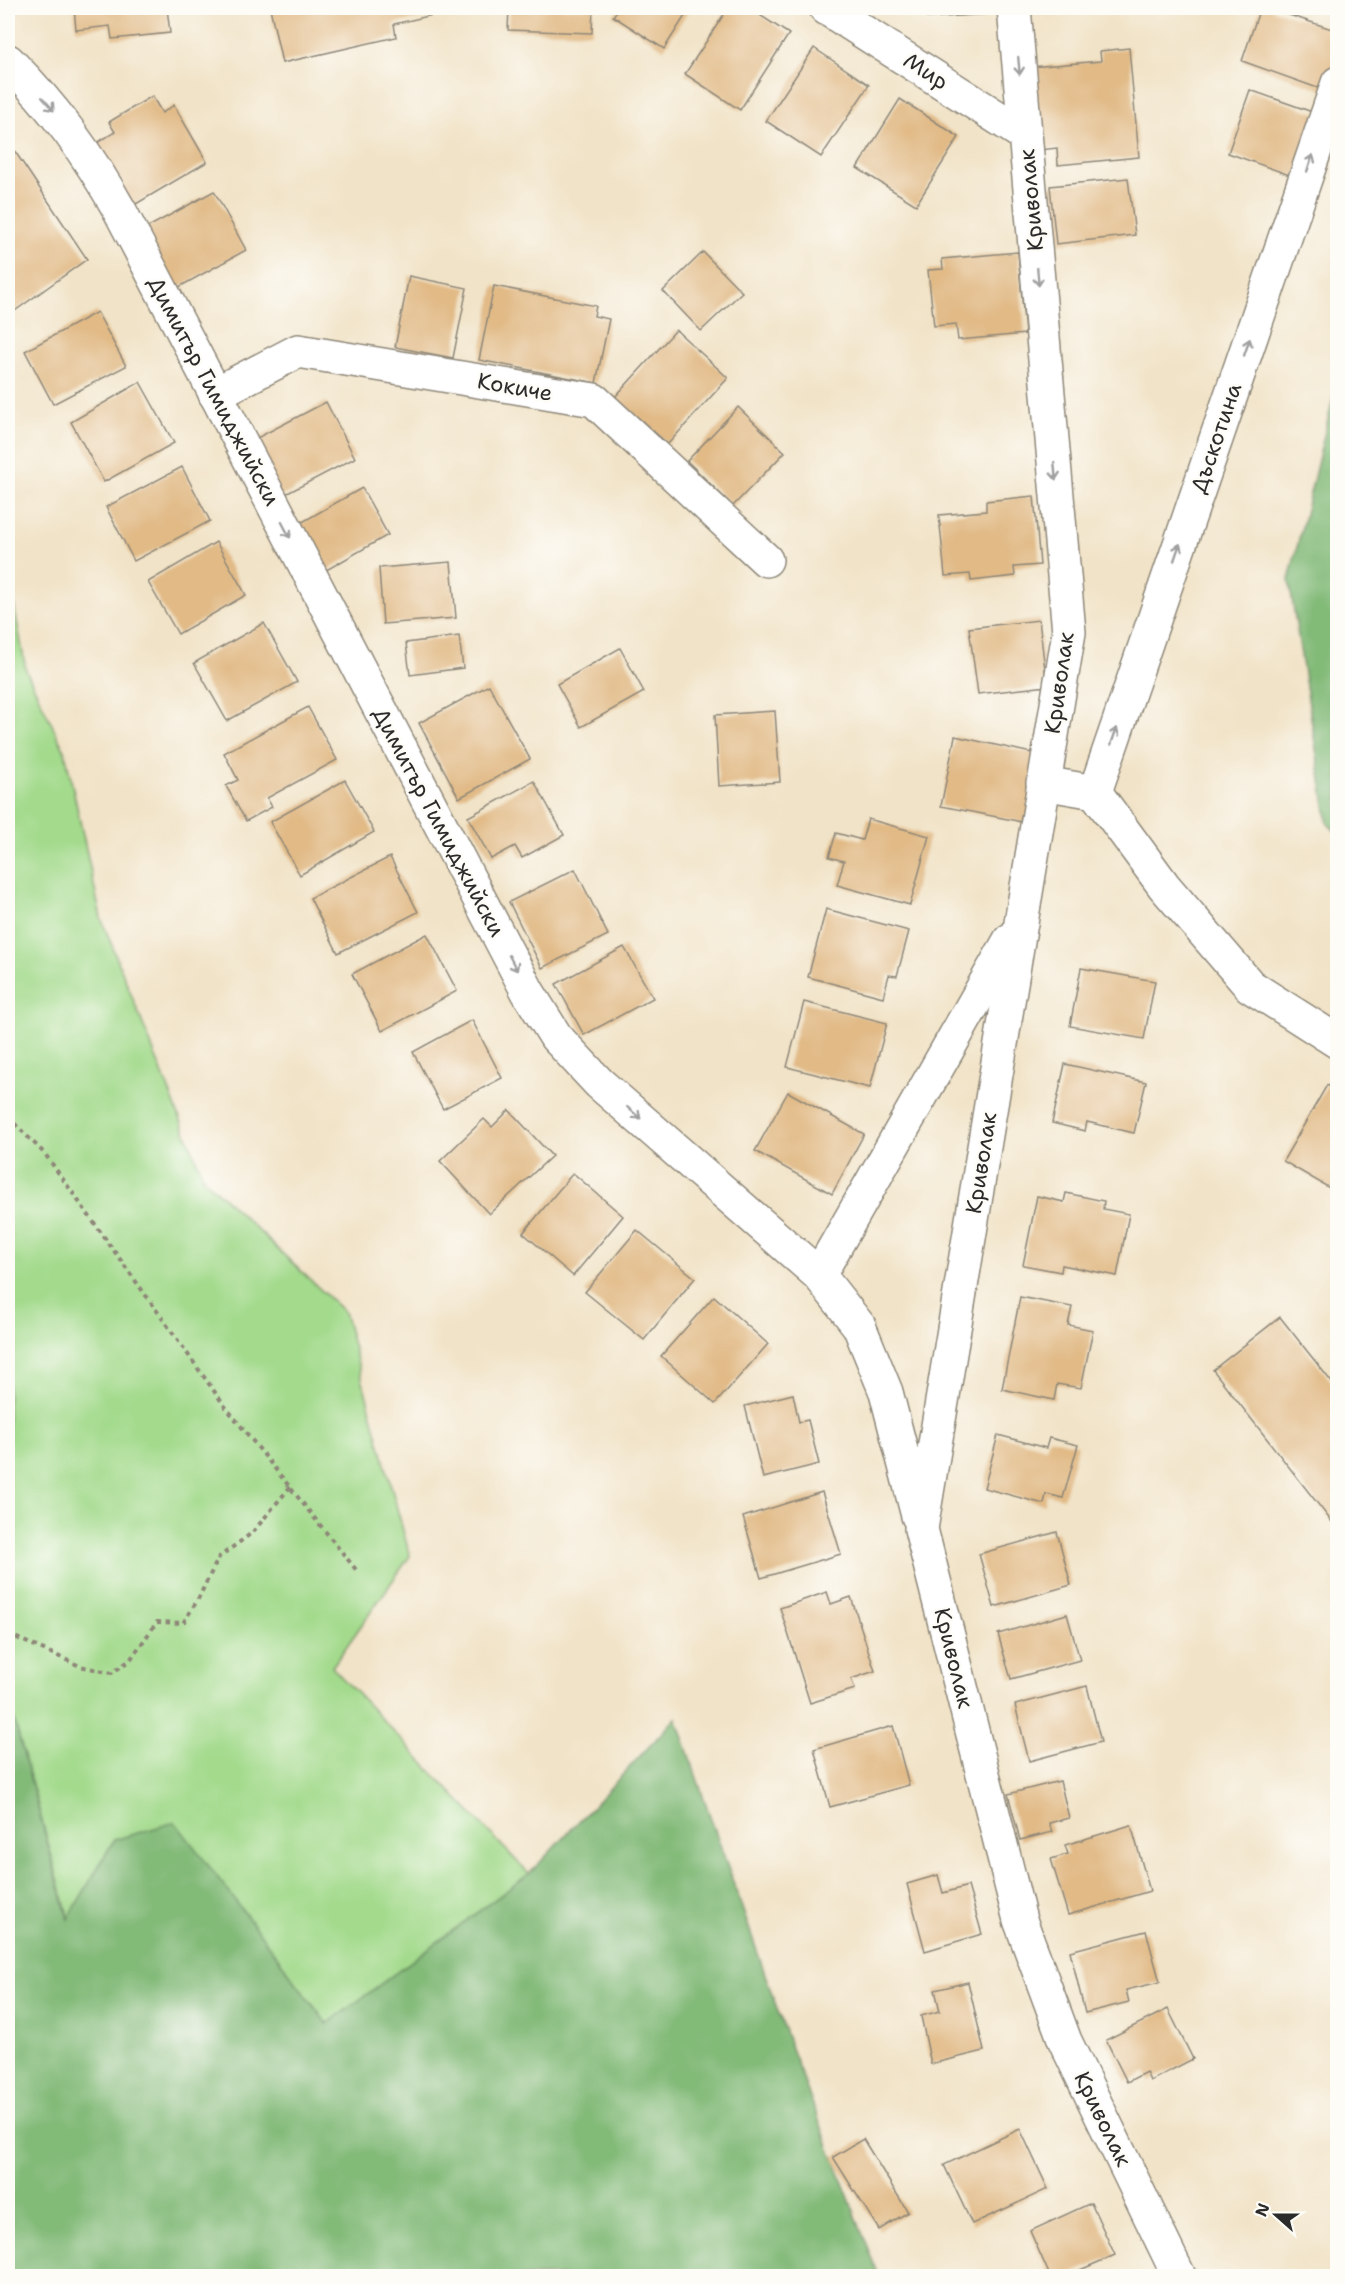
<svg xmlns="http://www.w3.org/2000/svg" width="1345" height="2284" font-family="'Shantell Sans',sans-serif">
  <rect width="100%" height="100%" fill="#fdfcf7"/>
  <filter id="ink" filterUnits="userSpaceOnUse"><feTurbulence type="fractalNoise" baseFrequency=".0167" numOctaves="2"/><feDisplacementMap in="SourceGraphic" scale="12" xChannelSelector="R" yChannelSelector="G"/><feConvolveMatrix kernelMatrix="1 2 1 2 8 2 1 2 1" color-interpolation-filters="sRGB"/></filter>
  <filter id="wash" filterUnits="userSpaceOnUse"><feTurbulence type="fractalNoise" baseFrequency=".008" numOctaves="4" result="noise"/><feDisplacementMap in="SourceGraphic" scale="24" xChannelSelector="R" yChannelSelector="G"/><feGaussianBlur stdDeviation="1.35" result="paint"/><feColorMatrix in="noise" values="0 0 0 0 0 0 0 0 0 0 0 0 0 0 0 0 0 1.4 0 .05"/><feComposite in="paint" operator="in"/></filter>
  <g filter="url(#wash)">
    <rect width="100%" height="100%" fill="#f1e3c7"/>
    <polygon fill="#a3da8c" stroke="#67825c" stroke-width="1.5" points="8,573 26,670 65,752 101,918 204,1179 344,1312 410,1556 332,1667 529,1874 327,2024 225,1887 114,1840 69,1919 14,1719 8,1714"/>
    <g fill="#82ba78" stroke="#567252" stroke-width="1.5">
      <polygon points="1337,382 1338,833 1337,833 1328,824 1289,580"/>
      <polygon points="8,1714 14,1719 68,1919 114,1840 175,1822 225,1887 327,2024 529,1874 676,1718 789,2043 879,2276 8,2276"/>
    </g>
    <g id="blocks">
      <g fill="#e1ba86">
        <polygon points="74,8 167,8 170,33 112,39 110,26 76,30"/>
        <polygon points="270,8 463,8 394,24 396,37 282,63"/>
        <polygon points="509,8 593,8 592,33 508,30"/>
        <polygon points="619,8 690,8 664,49 613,16"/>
        <polygon points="728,8 749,8 789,34 740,110 685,74"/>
        <polygon points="926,8 990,8 991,14 927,18"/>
        <polygon points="1260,8 1268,8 1338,31 1338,58 1326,91 1242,61"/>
        <polygon points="814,48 869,85 821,157 766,121"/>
        <polygon points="1129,48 1139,157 1058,165 1057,148 1039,150 1031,67 1101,61 1100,51"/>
        <polygon points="1250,90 1318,114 1295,177 1228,153"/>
        <polygon points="152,96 162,113 174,105 207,162 131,207 95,144 115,132 109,122"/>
        <polygon points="900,99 959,137 916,205 857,168"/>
        <polygon points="8,141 87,259 12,313 8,306"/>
        <polygon points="1128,178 1135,235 1056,244 1050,186"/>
        <polygon points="214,191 246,250 172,291 139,232"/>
        <polygon points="703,252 742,292 701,331 663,291"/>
        <polygon points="1018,252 1025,334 958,340 956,324 934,326 928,270 943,269 942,259"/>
        <polygon points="409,276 467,288 453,358 395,347"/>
        <polygon points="494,286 596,306 594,316 609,319 596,383 479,360"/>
        <polygon points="97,312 126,366 53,404 25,351"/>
        <polygon points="676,330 728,378 668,444 615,397"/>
        <polygon points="140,382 174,443 104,482 71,422"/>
        <polygon points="326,402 355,458 280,497 251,441"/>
        <polygon points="738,407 785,452 733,506 687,461"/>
        <polygon points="182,467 210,521 134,561 106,507"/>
        <polygon points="362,488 388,535 323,572 297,525"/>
        <polygon points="1034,496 1040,565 1014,567 1015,576 971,581 970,574 945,576 939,515 986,511 986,501"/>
        <polygon points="216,542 246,595 178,634 148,582"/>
        <polygon points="451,562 456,618 383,624 379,568"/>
        <polygon points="1039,620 1047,686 978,694 969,628"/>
        <polygon points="264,623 297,682 227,721 194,663"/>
        <polygon points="459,636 463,668 410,675 406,643"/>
        <polygon points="620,648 644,692 581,727 557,684"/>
        <polygon points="489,685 530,759 459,798 419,723"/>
        <polygon points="308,707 337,760 267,798 272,807 246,821 226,786 238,780 224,753"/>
        <polygon points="775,711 780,782 719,786 715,715"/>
        <polygon points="955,736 1041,755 1027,823 941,806"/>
        <polygon points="345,780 374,832 300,875 270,822"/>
        <polygon points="534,781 564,835 522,858 515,846 491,859 468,817"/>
        <polygon points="868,819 929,836 910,905 837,885 844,861 829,857 836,833 862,840"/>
        <polygon points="390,857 418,912 338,953 310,898"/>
        <polygon points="575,869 608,935 542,968 509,902"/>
        <polygon points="826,909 909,931 897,976 889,975 883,997 808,977"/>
        <polygon points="427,934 457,991 382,1031 352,974"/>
        <polygon points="624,947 653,998 584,1035 556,984"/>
        <polygon points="1081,968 1155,981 1144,1039 1070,1026"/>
        <polygon points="804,1002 887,1023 870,1088 787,1067"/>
        <polygon points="472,1020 502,1078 443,1109 413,1052"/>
        <polygon points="1065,1064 1146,1082 1134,1133 1087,1122 1085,1131 1052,1123"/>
        <polygon points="1327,1085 1338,1091 1338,1193 1283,1161"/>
        <polygon points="788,1092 864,1134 832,1194 755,1151"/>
        <polygon points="509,1110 552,1156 489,1214 440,1161 484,1119 492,1127"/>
        <polygon points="573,1173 623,1216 573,1276 523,1233"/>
        <polygon points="1066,1193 1104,1201 1103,1209 1129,1214 1117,1276 1062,1265 1061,1272 1023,1265 1037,1196 1064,1202"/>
        <polygon points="637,1230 695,1278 644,1340 585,1292"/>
        <polygon points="714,1296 768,1344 715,1404 661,1356"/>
        <polygon points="1020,1297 1072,1307 1068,1325 1093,1330 1081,1388 1057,1384 1054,1400 1002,1389"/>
        <polygon points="1280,1317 1338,1390 1338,1517 1332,1522 1213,1370"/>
        <polygon points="793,1394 799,1422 808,1420 819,1464 763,1478 745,1406"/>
        <polygon points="998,1435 1046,1448 1049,1438 1078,1445 1063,1498 1046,1494 1044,1504 984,1488"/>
        <polygon points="822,1492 841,1554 761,1578 743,1517"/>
        <polygon points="1057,1532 1071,1585 994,1607 979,1554"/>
        <polygon points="827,1592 831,1604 851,1597 875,1671 851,1679 855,1689 810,1703 780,1608"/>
        <polygon points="1067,1614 1080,1660 1011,1679 998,1634"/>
        <polygon points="1087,1686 1101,1742 1029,1761 1015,1705"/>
        <polygon points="893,1726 909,1785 830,1807 814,1749"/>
        <polygon points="1060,1781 1069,1818 1049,1823 1052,1832 1020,1840 1008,1794"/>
        <polygon points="1131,1825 1150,1891 1068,1915 1051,1859 1068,1854 1065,1845"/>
        <polygon points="938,1875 943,1893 968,1886 982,1934 925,1951 907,1884"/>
        <polygon points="1146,1931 1160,1982 1126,1990 1129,2002 1085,2013 1070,1951"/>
        <polygon points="968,1982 984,2051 931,2064 921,2016 940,2011 935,1990"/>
        <polygon points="1168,2009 1193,2059 1150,2081 1146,2072 1127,2082 1106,2040"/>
        <polygon points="1020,2129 1048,2189 972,2224 944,2165"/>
        <polygon points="863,2139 908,2212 879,2230 833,2157"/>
        <polygon points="1091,2203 1115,2255 1066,2276 1050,2276 1030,2231"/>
      </g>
    </g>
  </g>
  <g filter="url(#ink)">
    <use href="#blocks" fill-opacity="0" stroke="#8e8779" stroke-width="1.5"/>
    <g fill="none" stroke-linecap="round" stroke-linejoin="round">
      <defs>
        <g id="minor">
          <polyline points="826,8 1025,135"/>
          <polyline points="1014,8 1069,632 921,1529 1020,1920 1065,2041 1179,2276"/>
          <path d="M8 61C54 107 88 154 120 211L528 992 556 1037 599 1083 819 1275 859 1326 886 1392 918 1516"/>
          <polyline points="215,394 298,351 594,400 766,560"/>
          <polyline points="1043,783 1095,792 1164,886 1250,986 1338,1042"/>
          <polyline points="1095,792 1338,83"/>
          <polyline points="819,1275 1010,940"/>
        </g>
      </defs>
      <use href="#minor" stroke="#8e8779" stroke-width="36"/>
      <g stroke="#8e8779" stroke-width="4" stroke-dasharray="4.5 4.5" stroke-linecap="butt">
        <polyline points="8,1117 45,1154 224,1405 357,1571"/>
        <polyline points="8,1634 80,1666 112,1673 130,1660 157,1622 183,1623 197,1601 219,1557 252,1533 290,1487"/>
      </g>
      <use href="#minor" stroke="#fff" stroke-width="33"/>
    </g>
    <defs><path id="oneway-shaft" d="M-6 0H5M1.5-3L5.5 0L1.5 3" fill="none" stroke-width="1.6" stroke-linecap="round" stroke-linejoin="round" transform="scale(1.5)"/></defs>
    <g stroke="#a0a0a0">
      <use href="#oneway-shaft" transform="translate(1019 66) rotate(85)"/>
      <use href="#oneway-shaft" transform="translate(48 104) rotate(49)"/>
      <use href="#oneway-shaft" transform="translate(1310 163) rotate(-71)"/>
      <use href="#oneway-shaft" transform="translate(1038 277) rotate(85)"/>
      <use href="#oneway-shaft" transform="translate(1247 347) rotate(-71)"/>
      <use href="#oneway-shaft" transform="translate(1055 471) rotate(85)"/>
      <use href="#oneway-shaft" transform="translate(286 530) rotate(62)"/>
      <use href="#oneway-shaft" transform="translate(1177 552) rotate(-71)"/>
      <use href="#oneway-shaft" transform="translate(1114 736) rotate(-71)"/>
      <use href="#oneway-shaft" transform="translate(513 963) rotate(62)"/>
      <use href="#oneway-shaft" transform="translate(634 1113) rotate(41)"/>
    </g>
  </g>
  <g text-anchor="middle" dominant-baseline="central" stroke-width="5" stroke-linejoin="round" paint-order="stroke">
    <g font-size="22" fill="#2b2b2b" stroke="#fdfcf7">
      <text transform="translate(926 71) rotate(33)">Мир</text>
      <text transform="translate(1031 200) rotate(-95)">Криволак</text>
      <text transform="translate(515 387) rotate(10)">Кокиче</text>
      <text transform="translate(214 391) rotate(62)">Димитър Гимиджийски</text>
      <text transform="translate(1216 438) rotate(-71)">Дъскотина</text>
      <text transform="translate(1059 683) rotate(-82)">Криволак</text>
      <text transform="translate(439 822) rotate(62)">Димитър Гимиджийски</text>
      <text transform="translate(981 1163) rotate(-81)">Криволак</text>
      <text transform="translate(954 1658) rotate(76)">Криволак</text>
      <text transform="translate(1103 2119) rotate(64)">Криволак</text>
    </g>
  </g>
  <rect width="1345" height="2284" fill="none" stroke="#fdfcf7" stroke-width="30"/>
  <g transform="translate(1276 2215) rotate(291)" stroke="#fdfcf7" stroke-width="4.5" paint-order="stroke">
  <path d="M0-4.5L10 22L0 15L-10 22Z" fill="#2b2b2b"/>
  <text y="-9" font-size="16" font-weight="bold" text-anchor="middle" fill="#2b2b2b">N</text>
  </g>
</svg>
